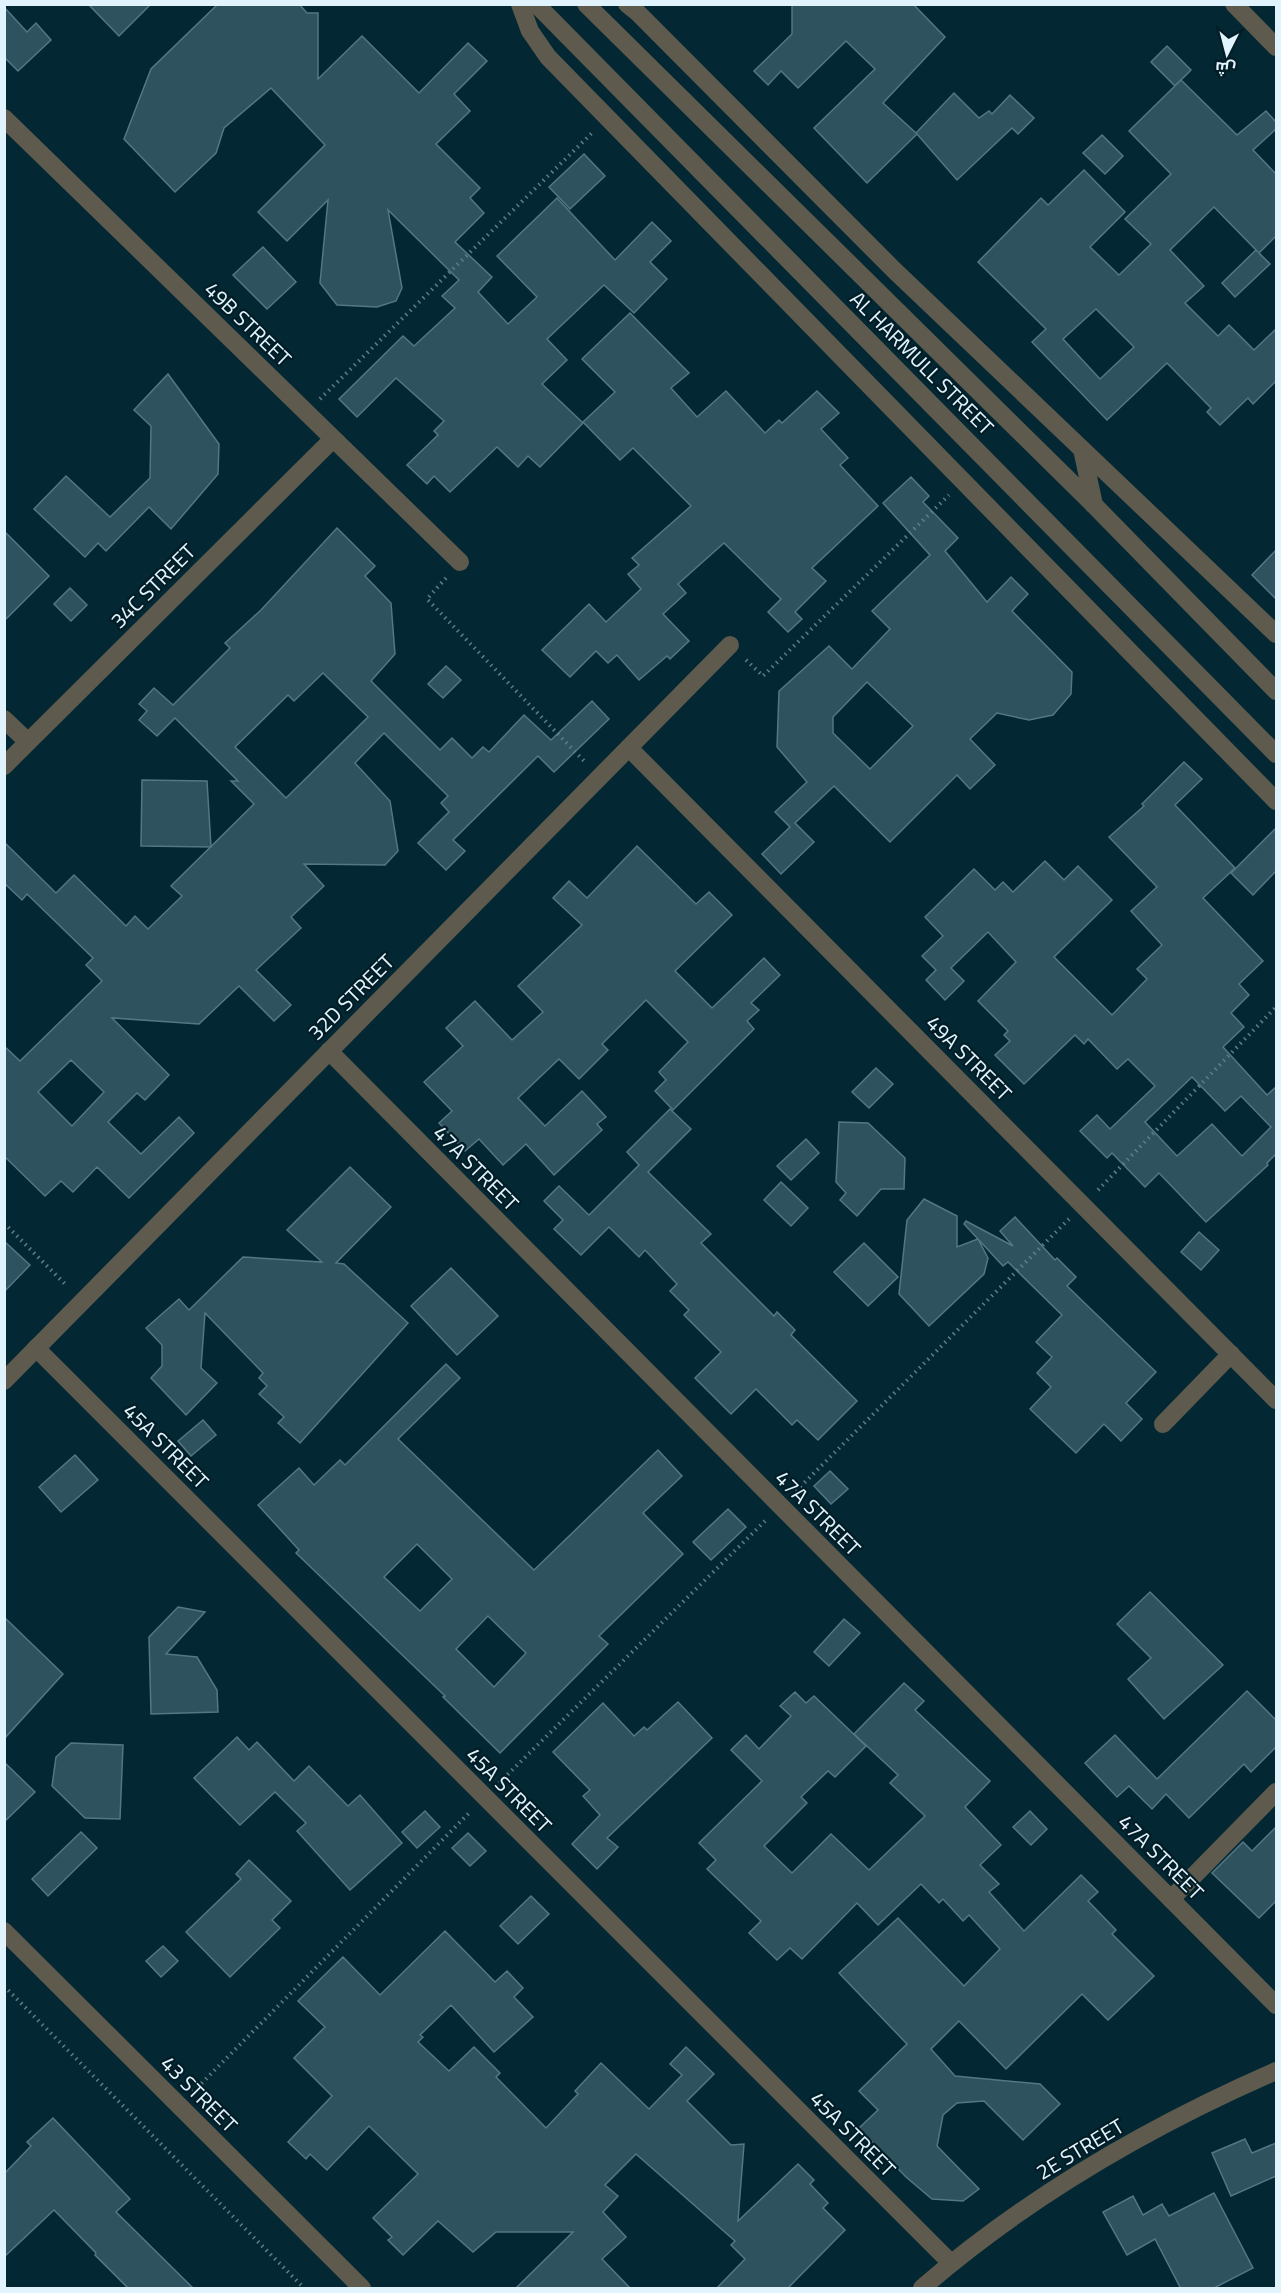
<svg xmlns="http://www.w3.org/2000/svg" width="1281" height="2293" font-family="Georgia,Cairo,serif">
  <rect width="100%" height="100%" fill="#032733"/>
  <g fill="#2f525f" stroke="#547786" stroke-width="1.5" fill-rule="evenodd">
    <polygon points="88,4 151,4 119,36"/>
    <polygon points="218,4 299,4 307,13 318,13 318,79 362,36 419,93 468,43 487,61 454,94 470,111 436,144 480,188 470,198 484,213 455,242 492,277 478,292 508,324 537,297 497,256 557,198 615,260 652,222 671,241 650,262 667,279 634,313 604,285 547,339 567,360 542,384 583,423 540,467 528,456 518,467 497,447 450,492 434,476 427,484 407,465 438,435 434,431 444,421 396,378 357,417 339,399 403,336 414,346 455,308 442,296 459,280 388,210 402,288 396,301 377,307 337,305 320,283 328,200 287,241 258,212 325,145 271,88 224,128 216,153 175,192 124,139 151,69"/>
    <polygon points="792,4 913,4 945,37 883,103 916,133 954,93 979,118 989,111 992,114 1010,95 1034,118 1018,134 1012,128 957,180 917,134 867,183 814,128 875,69 846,41 798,88 781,71 768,85 754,71 792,34"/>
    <polygon points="4,7 27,32 36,23 51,40 18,71 4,57"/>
    <polygon points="1167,46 1191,70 1175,86 1151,62"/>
    <path d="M1181 80 1237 135 1266 111 1276 122V129L1253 150 1276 174V236L1259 253 1270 264 1235 297 1222 283 1256 250 1258 252 1214 207 1170 250 1204 286 1185 303 1218 336 1229 325 1254 350 1276 329V381L1253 404 1248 398 1220 425 1207 412 1211 408 1167 363 1107 420 1032 342 1046 329 978 262 1041 198 1048 205 1084 170 1125 212 1090 247 1119 275 1151 244 1125 219 1171 174 1129 131ZM1096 309 1134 347 1100 379 1063 339Z"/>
    <polygon points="1102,135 1123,156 1105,174 1083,153"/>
    <polygon points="584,154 605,176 570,209 549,187"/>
    <polygon points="263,247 296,282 267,309 233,275"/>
    <polygon points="630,313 689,373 671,388 697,417 726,391 765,433 779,420 782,423 817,391 839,413 821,429 848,458 840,465 878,506 812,568 826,581 795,612 802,619 788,632 768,612 781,599 724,543 678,584 686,593 663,614 689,641 670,659 667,656 639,680 617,655 608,663 596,651 570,677 542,650 589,604 606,622 641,589 628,574 639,565 632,558 691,506 633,448 620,460 583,422 615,392 582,359"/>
    <polygon points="168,374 219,444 218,474 171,529 149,507 106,551 98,543 85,557 34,509 66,476 110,517 150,478 151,426 134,410"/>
    <path d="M911 477 929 496 923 502 958 538 945 551 987 602 1011 577 1028 594 1012 611 1072 672 1071 694 1053 715 1029 720 997 713 970 739 995 765 970 789 957 775 890 842 834 786 795 823 814 842 781 874 762 854 790 827 775 812 807 782 777 747 779 691 829 646 852 669 890 629 872 611 930 555 883 503ZM867 682 913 726 870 769 833 733V717Z"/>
    <path d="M337 528 375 566 365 576 391 603 395 654 371 681 440 750 452 738 472 758 483 747 489 752 524 715 551 740 592 701 609 719 554 772 538 756 453 840 465 851 446 870 418 843 449 812 441 803 448 796 384 733 355 763 390 801 398 851 385 865 304 864 324 886 291 917 301 928 256 970 291 1005 274 1021 239 986 199 1024 112 1018 169 1075 145 1100 137 1093 108 1122 141 1154 179 1117 194 1133 129 1198 97 1167 73 1192 61 1181 45 1196 4 1156V1046L20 1061 102 981 86 965 93 958 27 894 22 900 4 883V842L56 893 74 875 126 926 135 916 148 929 182 896 171 886 254 804 231 781H238L175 718 157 736 139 720 147 711 139 704 154 688 173 705 230 648 225 643 261 610ZM323 673 368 717 286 798 235 747 288 695 294 701ZM71 1060 104 1092 72 1126 38 1092Z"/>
    <polygon points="4,531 49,576 4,621"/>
    <polygon points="1276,550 1276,599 1252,575"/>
    <polygon points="70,588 87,605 71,621 54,604"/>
    <polygon points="446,666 461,680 443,698 428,684"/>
    <path d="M1184 762 1202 779 1175 805 1235 868 1203 898 1263 961 1239 984 1249 995 1231 1013 1244 1027 1223 1047 1267 1095 1276 1087V1154L1267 1163 1268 1165 1206 1222 1159 1173 1145 1187 1112 1153 1107 1158 1080 1131 1097 1115 1110 1129 1155 1086 1128 1059 1117 1069 1088 1039 1084 1044 1075 1035 1024 1084 995 1055 1010 1041 1004 1035 1008 1031 978 1001 1016 962 988 932 951 968 964 981 945 1000 926 980 936 970 922 956 943 936 925 917 974 869 995 890 1003 882 1013 892 1045 861 1064 880 1078 866 1112 900 1054 957 1112 1015 1147 979 1137 969 1162 945 1131 911 1157 887 1109 837 1144 806 1142 804ZM1192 1077 1225 1111 1241 1096 1271 1127 1242 1156 1212 1124 1177 1156 1145 1122Z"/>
    <polygon points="142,780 207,781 211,847 141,846"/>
    <polygon points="1276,828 1276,871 1253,895 1231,873"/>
    <polygon points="637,846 696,904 709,892 732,915 675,971 712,1008 764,958 780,975 751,1003 759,1010 747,1021 754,1029 673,1110 655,1091 666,1080 659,1072 688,1042 646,1000 602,1044 608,1050 579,1079 559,1059 518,1098 545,1126 582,1091 606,1117 597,1124 602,1130 554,1175 526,1144 503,1165 479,1139 465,1151 439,1123 452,1111 424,1082 463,1046 446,1028 475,1001 512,1040 543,1012 518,986 582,925 553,898 569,881 587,898"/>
    <polygon points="876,1068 893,1084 869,1108 852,1092"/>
    <polygon points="670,1109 691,1129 648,1172 711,1234 701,1243 774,1316 777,1312 795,1330 791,1335 857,1401 818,1440 797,1420 792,1425 756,1389 731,1414 695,1378 721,1352 684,1315 689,1310 670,1291 677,1284 645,1250 639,1257 609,1227 581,1255 554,1229 563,1220 544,1201 559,1186 589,1215 639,1165 627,1152"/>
    <polygon points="839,1122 868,1123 905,1158 904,1189 881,1189 857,1216 840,1200 846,1193 836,1182"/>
    <polygon points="806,1139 819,1153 791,1180 777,1166"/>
    <polygon points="350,1167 391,1207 336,1263 344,1264 408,1323 300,1443 278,1423 284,1417 259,1394 267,1386 259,1378 263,1373 205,1313 201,1368 217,1383 186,1415 151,1378 162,1366 162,1345 146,1328 179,1299 189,1310 243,1257 322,1262 287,1230"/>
    <polygon points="781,1182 808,1208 791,1226 764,1200"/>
    <polygon points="924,1199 957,1216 957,1247 978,1239 988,1258 984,1274 929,1326 899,1294 907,1220"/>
    <polygon points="1015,1217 1055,1260 1057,1258 1076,1277 1067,1286 1156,1372 1126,1403 1142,1419 1121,1441 1104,1424 1076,1453 1030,1409 1051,1387 1037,1373 1052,1357 1036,1342 1062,1315 1008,1262 1003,1266 964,1224 966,1221 1013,1246 1000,1231"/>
    <polygon points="1199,1232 1219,1250 1201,1270 1181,1252"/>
    <polygon points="4,1241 30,1265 4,1292"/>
    <polygon points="864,1243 898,1277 868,1306 834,1272"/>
    <polygon points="451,1268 498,1316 457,1355 411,1306"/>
    <path d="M446 1364 460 1378 398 1439 534 1570 658 1450 682 1476 643 1513 683 1554 599 1636 608 1644 500 1753 443 1697 445 1696 296 1553 299 1550 258 1505 299 1468 314 1485 340 1460 345 1465ZM417 1544 452 1579 420 1611 384 1577ZM488 1616 526 1653 494 1687 456 1649Z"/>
    <polygon points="203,1420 216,1435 191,1456 178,1441"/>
    <polygon points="75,1455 98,1480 61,1512 39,1487"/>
    <polygon points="830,1471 848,1489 831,1504 814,1486"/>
    <polygon points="728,1509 746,1527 711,1560 693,1542"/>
    <polygon points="1150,1592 1223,1665 1164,1719 1128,1679 1151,1658 1117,1624"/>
    <polygon points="178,1607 205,1612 166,1654 197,1657 217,1690 218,1712 151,1714 149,1637"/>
    <polygon points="4,1617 63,1674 4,1739"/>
    <polygon points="844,1619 860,1633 829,1666 814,1652"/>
    <polygon points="904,1683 924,1701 915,1710 990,1781 965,1807 1001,1845 980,1865 999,1884 989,1892 1024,1931 1081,1875 1098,1892 1088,1901 1116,1930 1112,1934 1154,1976 1108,2020 1082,1994 1006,2069 959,2021 931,2049 955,2076 1040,2084 1060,2104 1023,2140 984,2101 957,2103 943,2115 937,2146 979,2189 963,2201 932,2199 906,2177 859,2128 878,2110 859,2091 907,2044 839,1973 898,1918 964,1986 1000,1949 969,1915 963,1921 943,1899 939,1903 921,1884 878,1925 857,1903 802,1959 790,1948 777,1960 749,1933 761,1921 707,1869 716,1860 699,1843 762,1781 731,1750 746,1735 759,1749 791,1716 780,1706 795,1692 806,1703 814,1696 866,1746 835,1777 828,1771 801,1797 807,1803 764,1846 792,1873 831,1834 869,1870 925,1816 890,1783 898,1775 854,1734"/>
    <polygon points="1247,1691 1276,1720 1276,1747 1251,1772 1244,1764 1189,1818 1166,1794 1152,1809 1129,1786 1117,1797 1085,1763 1115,1735 1157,1779"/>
    <polygon points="678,1702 712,1738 607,1838 618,1847 597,1869 572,1844 600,1815 583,1796 590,1790 553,1752 603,1703 634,1736 644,1727 647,1730"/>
    <polygon points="237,1737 249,1750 257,1742 294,1781 309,1766 348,1806 360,1795 402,1843 350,1890 297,1831 306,1823 275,1792 240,1825 194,1778"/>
    <polygon points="71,1743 123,1745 120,1819 85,1818 52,1786 56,1757"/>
    <polygon points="4,1762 35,1792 4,1822"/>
    <polygon points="425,1811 440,1827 417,1848 402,1832"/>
    <polygon points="1030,1811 1047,1829 1031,1845 1013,1827"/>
    <polygon points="1276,1827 1276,1901 1259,1918 1212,1873 1243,1842 1252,1851"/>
    <polygon points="81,1832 97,1848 48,1896 32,1879"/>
    <polygon points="468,1833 486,1851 470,1866 452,1848"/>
    <polygon points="249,1860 291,1901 272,1920 280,1928 230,1977 186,1932 241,1879 236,1874"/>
    <polygon points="531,1896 549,1914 518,1944 500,1926"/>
    <polygon points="445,1931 495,1982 507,1971 523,1988 514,1997 533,2017 494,2052 451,2005 420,2035 423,2037 418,2042 449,2071 474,2047 500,2073 496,2077 546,2128 578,2094 575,2091 601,2063 649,2109 682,2075 670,2064 686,2047 714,2074 687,2101 731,2145 744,2144 738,2221 798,2164 814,2180 810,2184 828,2203 823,2208 845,2230 787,2289 716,2289 745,2259 731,2245 735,2241 636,2154 605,2185 618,2196 603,2212 626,2237 602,2259 631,2289 515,2289 573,2232 496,2232 473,2252 438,2221 403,2255 388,2240 392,2237 373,2218 418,2174 369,2126 327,2170 310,2154 306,2159 288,2142 332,2096 294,2058 325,2027 298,2001 343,1957 380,1995"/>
    <polygon points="163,1946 178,1961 161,1977 146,1961"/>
    <polygon points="53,2118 130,2199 116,2212 194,2289 129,2289 95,2255 96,2253 54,2210 4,2257 4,2174 31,2146 27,2142"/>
    <polygon points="1245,2139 1252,2153 1276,2143 1276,2176 1231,2196 1212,2153"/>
    <polygon points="1214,2193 1253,2268 1212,2289 1181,2289 1155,2239 1127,2255 1103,2212 1133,2196 1143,2215 1162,2204 1169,2216"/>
  </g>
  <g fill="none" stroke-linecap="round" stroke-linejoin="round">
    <g stroke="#607d88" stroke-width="4" stroke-dasharray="1.5 4.5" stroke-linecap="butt">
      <polyline points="320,399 594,131"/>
      <polyline points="446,578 427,599 585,762"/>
      <polyline points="746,660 763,676 949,495"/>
      <polyline points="1098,1190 1276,1007"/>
      <polyline points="4,1223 67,1286"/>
      <polyline points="796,1491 1069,1219"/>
      <polyline points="499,1783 765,1521"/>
      <polyline points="4,1986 304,2288"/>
      <polyline points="193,2092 470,1812"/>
    </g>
    <g stroke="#5e5b4e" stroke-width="18">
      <polyline points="520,4 530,31 548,57 1276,801"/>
      <polyline points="536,4 1276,754"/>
      <polyline points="586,4 1094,505 1276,691"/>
      <polyline points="627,4 637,12 894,270 1276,634"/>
      <polyline points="1234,4 1276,47"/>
      <polyline points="4,118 460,562"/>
      <polyline points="1082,449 1094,505"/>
      <polyline points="4,719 28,742"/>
      <polyline points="629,748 1276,1400"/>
      <polyline points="4,766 333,439"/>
      <polyline points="329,1051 1276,2005"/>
      <polyline points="36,1348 951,2263"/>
      <polyline points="4,1381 730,645"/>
      <polyline points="1163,1424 1231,1354"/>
      <polyline points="1171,1899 1276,1792"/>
      <polyline points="4,1931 362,2288"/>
      <path d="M922 2288C1026 2198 1150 2126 1276 2071"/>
    </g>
  </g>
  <g text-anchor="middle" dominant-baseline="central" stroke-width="4.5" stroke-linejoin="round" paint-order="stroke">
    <g font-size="21" fill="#e1f4fd" stroke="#031d26">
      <text transform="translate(248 324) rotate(44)">49B STREET</text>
      <text transform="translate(922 363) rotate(45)">AL HARMULL STREET</text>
      <text transform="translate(153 586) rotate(-45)">34C STREET</text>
      <text transform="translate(351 997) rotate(-45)">32D STREET</text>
      <text transform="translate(969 1058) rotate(45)">49A STREET</text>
      <text transform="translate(476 1168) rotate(45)">47A STREET</text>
      <text transform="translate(166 1446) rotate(45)">45A STREET</text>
      <text transform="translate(818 1513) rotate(45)">47A STREET</text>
      <text transform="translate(509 1790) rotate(45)">45A STREET</text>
      <text transform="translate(1161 1857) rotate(45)">47A STREET</text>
      <text transform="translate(199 2094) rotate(45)">43 STREET</text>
      <text transform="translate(853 2134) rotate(45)">45A STREET</text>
      <text transform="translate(1080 2149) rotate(-31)">2E STREET</text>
    </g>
  </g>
  <rect width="1281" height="2293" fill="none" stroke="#e1f4fd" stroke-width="12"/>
  <g transform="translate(1227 54) rotate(186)" stroke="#031d26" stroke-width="4.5" paint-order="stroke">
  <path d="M0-4.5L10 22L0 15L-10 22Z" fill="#e1f4fd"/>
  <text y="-9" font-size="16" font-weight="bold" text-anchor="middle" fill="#e1f4fd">ش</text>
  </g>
</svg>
